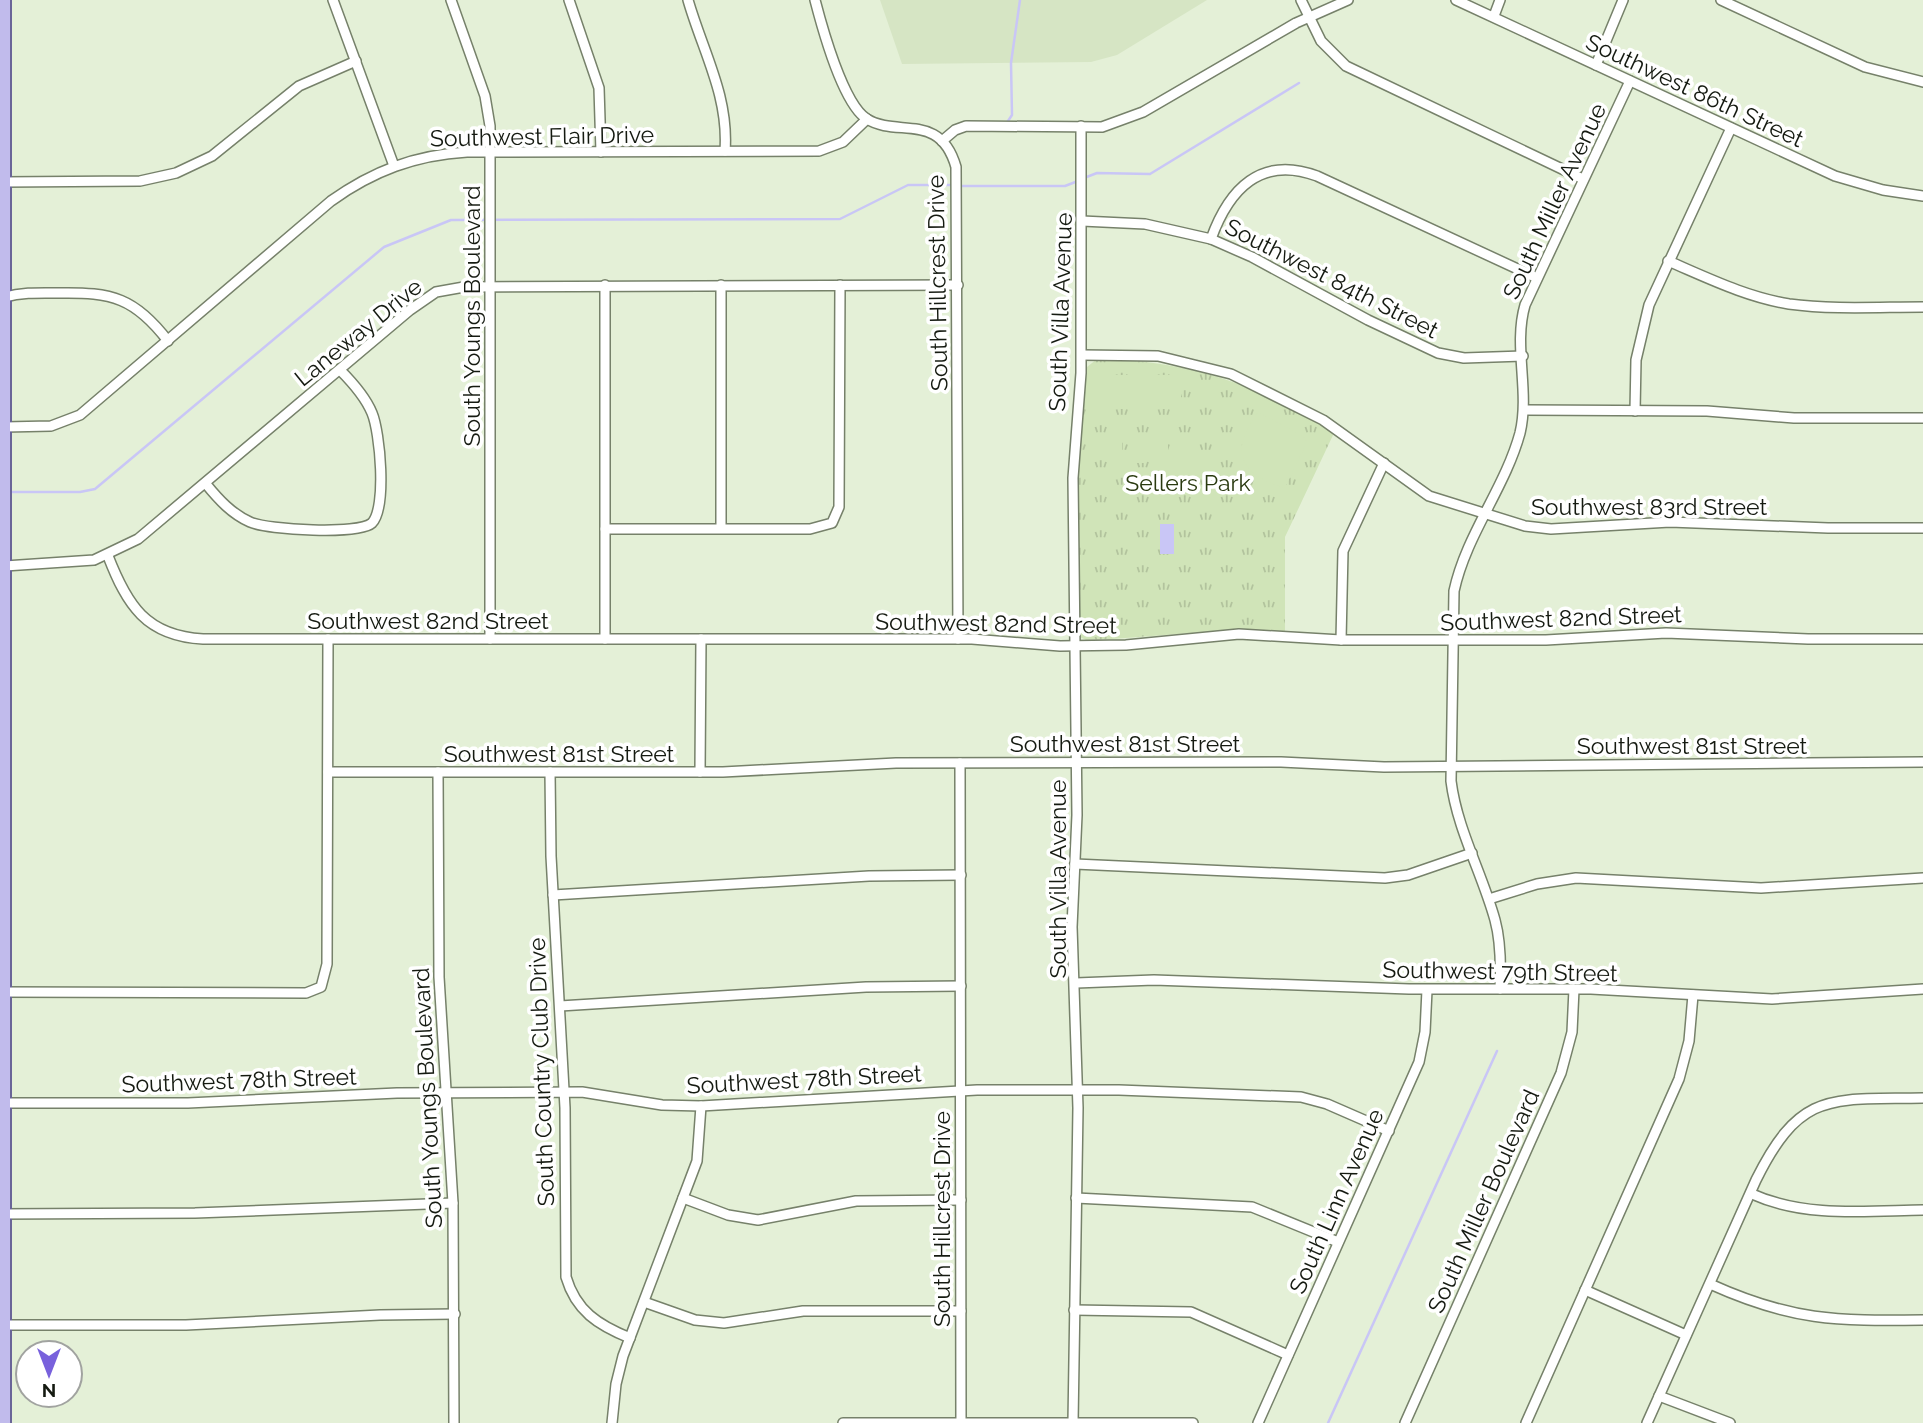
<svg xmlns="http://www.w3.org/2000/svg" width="1923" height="1423" font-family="Raleway,sans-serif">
  <defs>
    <pattern id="park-tufts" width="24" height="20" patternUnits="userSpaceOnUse" patternTransform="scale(1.75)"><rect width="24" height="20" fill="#d0e4b8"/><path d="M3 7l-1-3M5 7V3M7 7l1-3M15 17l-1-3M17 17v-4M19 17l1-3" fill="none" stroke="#b2c39d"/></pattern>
  </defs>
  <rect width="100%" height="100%" fill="#e4f0d7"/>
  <polygon fill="#d6e5c4" points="880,0 1207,0 1117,55 1091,62 902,64"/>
  <path fill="url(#park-tufts)" d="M1097 359C1186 360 1259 384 1334 433L1285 537V633C1218 627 1153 638 1086 640L1080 637 1077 473 1087 367Z"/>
  <g fill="#d0e4b8">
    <rect x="1094" y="375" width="87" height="34"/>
    <path d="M1258 412 1303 436 1307 442 1285 488C1241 475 1228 451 1258 412Z"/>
    <rect x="1108" y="434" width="14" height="30"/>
    <rect x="1131" y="434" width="14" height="29"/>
    <rect x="1154" y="434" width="14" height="30"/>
    <rect x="1174" y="442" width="20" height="29"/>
  </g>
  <rect fill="#c9c6f6" x="1160" y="524" width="14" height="30"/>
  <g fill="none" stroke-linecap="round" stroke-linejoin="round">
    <g stroke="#c9c6f6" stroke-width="2.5">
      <polyline points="1006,124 1012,115 1011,63 1020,0"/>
      <polyline points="1084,178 1097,173 1150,174 1299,83"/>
      <polyline points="959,186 1065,186 1078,181"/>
      <polyline points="7,492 80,492 95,489 384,247 451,220 840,219 908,185 953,185"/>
      <polyline points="1328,1423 1497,1051"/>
    </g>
    <defs>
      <g id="minor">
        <polyline points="333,0 394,166"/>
        <polyline points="451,0 485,96 490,126 490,639"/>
        <polyline points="569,0 599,88 601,152"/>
        <path d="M688 0C703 52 729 96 725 151"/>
        <path d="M815 0C822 27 843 104 867 119 897 138 940 111 956 167L958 639"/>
        <polyline points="1301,0 1321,41 1346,66 1583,179"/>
        <polyline points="1456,0 1835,176 1883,190 1923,196"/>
        <polyline points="1721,0 1865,67 1923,82"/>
        <polyline points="1494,16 1500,0"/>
        <polyline points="1596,65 1623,0"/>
        <polyline points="942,141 955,130 966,126 1102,127 1143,112 1296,23 1348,0"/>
        <polyline points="3,182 140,181 176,173 212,156 299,86 356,61"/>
        <polyline points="1082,221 1145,224 1211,239 1252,257 1368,320 1438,353 1464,358 1523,356"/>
        <path d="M1211 239C1229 189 1261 155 1317 176L1537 278"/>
        <path d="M1668 261C1708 278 1746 297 1789 304 1833 310 1879 307 1923 307"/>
        <polyline points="721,285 721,528"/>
        <path d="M5 297C23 292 41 293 59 293 112 292 135 298 168 341"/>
        <polyline points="1082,355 1158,356 1231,374 1323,420 1429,496 1525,526 1551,529 1670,522 1828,528 1923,528"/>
        <polyline points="1525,410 1707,411 1794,418 1923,418"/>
        <polyline points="1635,411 1636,360 1649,305 1731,128"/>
        <path d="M5 427 51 426 80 415 331 201C373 171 415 155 467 152L819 151 843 142 867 119"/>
        <path d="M206 484C219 500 232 514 250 522 268 530 359 535 372 523 387 507 380 432 372 413 365 396 352 382 340 370"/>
        <polyline points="605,529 810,529 832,523 839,507 840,285"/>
        <path d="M108 556C127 605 146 636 203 639H972L1060 646 1126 645 1239 634 1341 640H1546L1666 633 1808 639H1923"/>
        <polyline points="5,566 94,560 138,539 410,310 436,292 464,287 958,285"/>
        <polyline points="605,639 605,285"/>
        <polyline points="1341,640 1343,551 1384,463"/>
        <polyline points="960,763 961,1423"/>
        <polyline points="328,772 723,772 896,763 1281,762 1384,767 1923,762"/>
        <polyline points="438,772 439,977 453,1203 454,1423"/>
        <path d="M550 772 551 856 565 1108 566 1277C576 1311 598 1325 630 1338"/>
        <polyline points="700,772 701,639"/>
        <polyline points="1075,864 1385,878 1408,875 1472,853"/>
        <polyline points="553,895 869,876 961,875"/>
        <polyline points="1489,899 1537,884 1576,878 1761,888 1923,878"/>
        <polyline points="1076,983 1154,980 1409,989 1591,989 1772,999 1923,989"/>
        <path d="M1500 989C1501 966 1501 942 1495 920 1482 873 1457 829 1451 781L1454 591C1466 535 1505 488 1520 433 1530 391 1513 346 1525 305L1630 81"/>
        <polyline points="0,992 306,993 321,987 327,964 328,639"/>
        <polyline points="560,1006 866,987 961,986"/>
        <polyline points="0,1103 188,1103 397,1093 582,1092 662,1105 701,1106 977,1090 1119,1090 1301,1097 1327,1104 1389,1131"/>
        <path d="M1752 1194C1805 1218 1866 1211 1923 1210"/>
        <polyline points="683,1198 728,1215 758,1220 856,1201 961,1200"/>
        <polyline points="1076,1198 1252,1207 1338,1242"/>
        <polyline points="0,1214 195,1213 453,1203"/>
        <path d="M1710 1284C1792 1321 1835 1321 1923 1320"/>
        <polyline points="1585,1290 1686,1335"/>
        <polyline points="644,1302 695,1320 724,1323 803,1311 961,1311"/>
        <polyline points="1074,1310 1191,1312 1288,1355"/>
        <polyline points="4,1325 186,1325 380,1315 455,1314"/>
        <polyline points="1659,1396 1730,1423"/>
        <polyline points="612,1423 616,1384 623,1356 697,1161 701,1106"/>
        <polyline points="843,1423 1193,1423"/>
        <polyline points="1073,1423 1078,1108 1072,927 1077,815 1073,478 1081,373 1081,126"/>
        <polyline points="1258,1423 1419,1062 1425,1032 1427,990"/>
        <polyline points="1405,1423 1561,1073 1572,1032 1574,989"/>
        <polyline points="1526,1423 1679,1079 1689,1041 1693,995"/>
        <path d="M1647 1423 1756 1180C1801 1089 1832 1100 1923 1098"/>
      </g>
      <polyline id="major" points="4,0 4,1423"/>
    </defs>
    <use href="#minor" stroke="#76816a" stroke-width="12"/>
    <use href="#major" stroke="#6a6598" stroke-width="16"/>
    <use href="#minor" stroke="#fff" stroke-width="9"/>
    <use href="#major" stroke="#c1bbec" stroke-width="12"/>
  </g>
  <g text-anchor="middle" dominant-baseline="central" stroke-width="7" stroke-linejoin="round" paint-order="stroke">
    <g font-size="23" fill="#151a11" stroke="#fff">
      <text transform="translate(1695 90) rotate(25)">Southwest 86th Street</text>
      <text transform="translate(542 136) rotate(-1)">Southwest Flair Drive</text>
      <text transform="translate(1554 201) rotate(-65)">South Miller Avenue</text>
      <text transform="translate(1332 278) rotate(27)">Southwest 84th Street</text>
      <text transform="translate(937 283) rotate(-91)">South Hillcrest Drive</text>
      <text transform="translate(1060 312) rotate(-88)">South Villa Avenue</text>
      <text transform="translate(471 316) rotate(-90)">South Youngs Boulevard</text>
      <text transform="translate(358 332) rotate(-39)">Laneway Drive</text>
      <text x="1649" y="506">Southwest 83rd Street</text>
      <text transform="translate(1561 618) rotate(-2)">Southwest 82nd Street</text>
      <text x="428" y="620">Southwest 82nd Street</text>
      <text transform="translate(996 623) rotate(1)">Southwest 82nd Street</text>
      <text x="1125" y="743">Southwest 81st Street</text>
      <text x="1692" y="745">Southwest 81st Street</text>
      <text x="559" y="753">Southwest 81st Street</text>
      <text transform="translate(1057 879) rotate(-90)">South Villa Avenue</text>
      <text transform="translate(1500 971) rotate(1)">Southwest 79th Street</text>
      <text transform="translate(541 1072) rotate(-92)">South Country Club Drive</text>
      <text transform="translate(804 1079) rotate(-3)">Southwest 78th Street</text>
      <text transform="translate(239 1080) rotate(-2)">Southwest 78th Street</text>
      <text transform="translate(427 1098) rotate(-93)">South Youngs Boulevard</text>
      <text transform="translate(1336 1201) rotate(-66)">South Linn Avenue</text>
      <text transform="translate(1483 1201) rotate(-66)">South Miller Boulevard</text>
      <text transform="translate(941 1219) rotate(-90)">South Hillcrest Drive</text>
    </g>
    <g font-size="23" fill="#2a3a10" stroke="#fff">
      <text x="1188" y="482">Sellers Park</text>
    </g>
  </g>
  <g transform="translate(49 1374) rotate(180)"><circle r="33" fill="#ffffff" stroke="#a1a3a0" stroke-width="2"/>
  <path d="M0-5L12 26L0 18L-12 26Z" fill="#7861dc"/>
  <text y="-10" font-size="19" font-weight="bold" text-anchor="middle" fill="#151a11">N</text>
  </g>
</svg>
